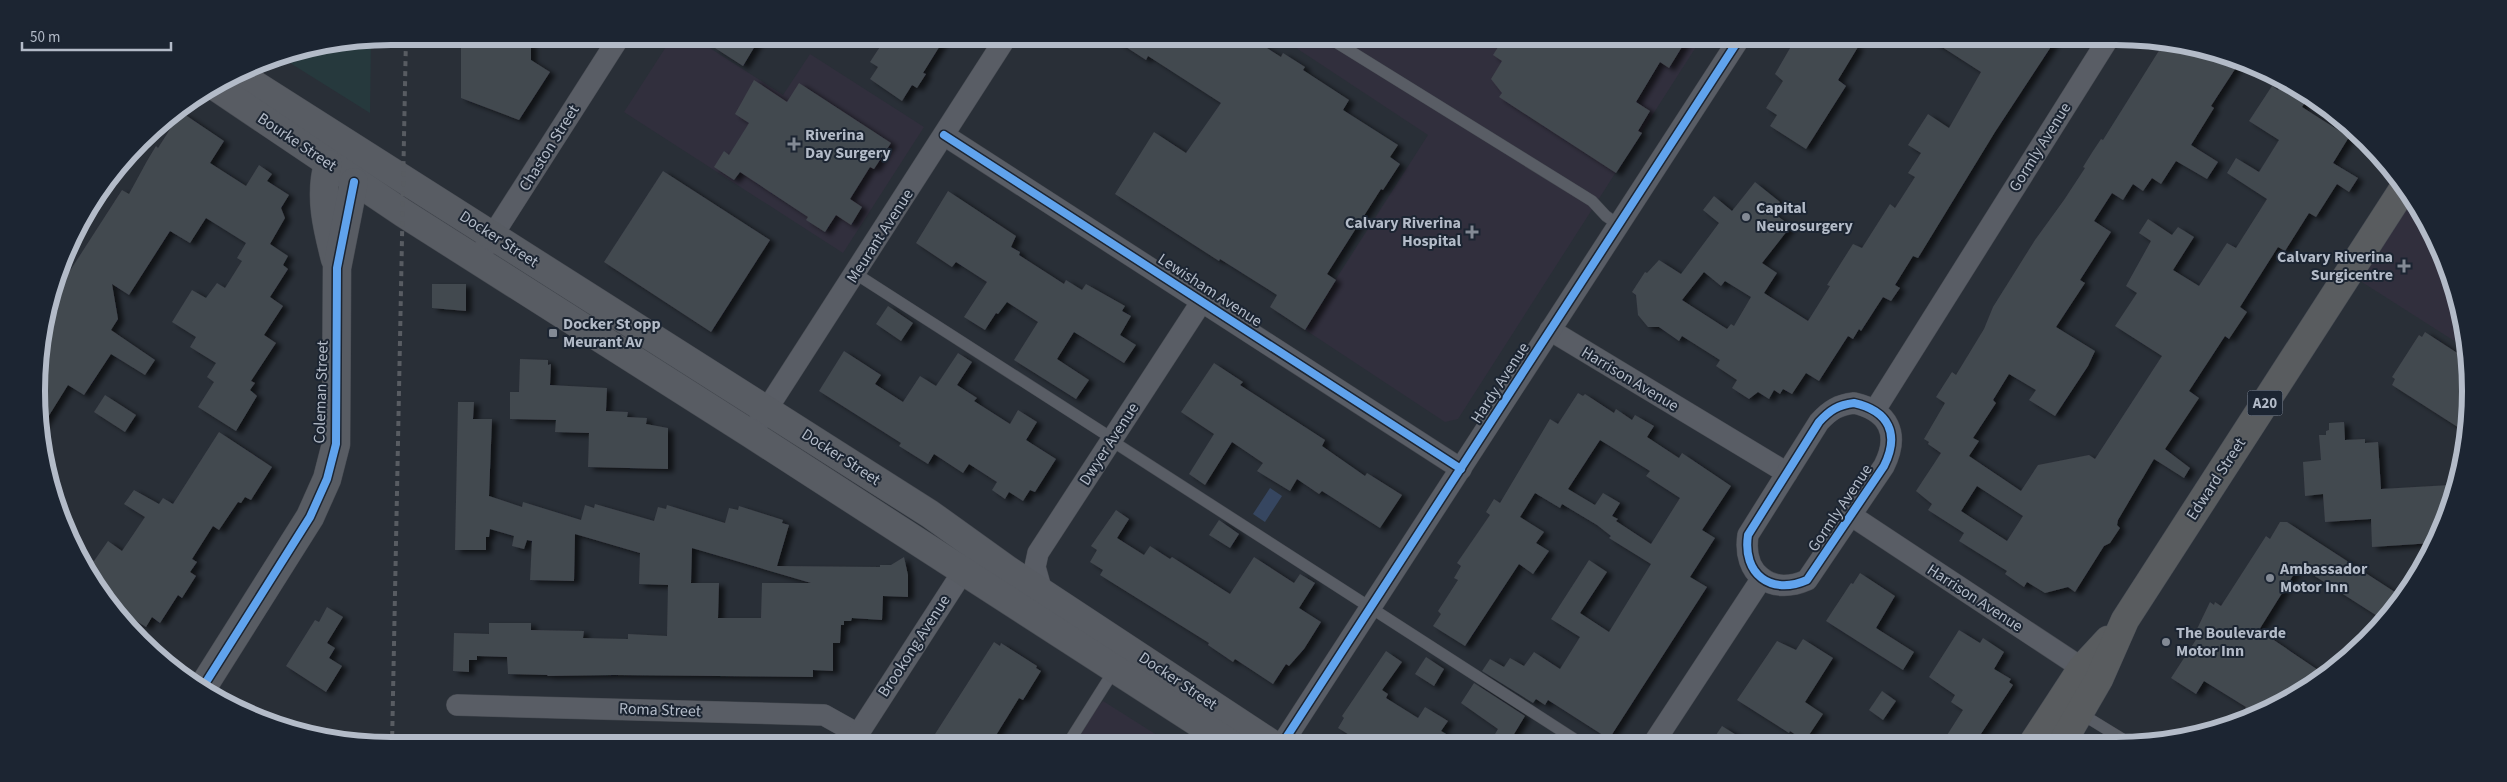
<svg xmlns="http://www.w3.org/2000/svg" width="2507" height="782" font-family="'Source Sans 3',sans-serif">
  <defs>
    <filter id="shadow"><feDropShadow dx="5.5" dy="3" stdDeviation="2.5" flood-color="#0009"/></filter>
  </defs>
  <rect width="100%" height="100%" fill="#292f37"/>
  <g fill="#312f3d">
    <polygon points="673,36 691,36 783,95 810,54 924,127 843,253 624,112"/>
    <polygon points="1278,36 1703,36 1458,419 1445,422 1304,329 1428,135"/>
    <polygon points="2411,194 2444,256 2464,322 2467,349 2354,277"/>
    <polygon points="1103,701 1171,744 1071,745 1086,720"/>
  </g>
  <polygon fill="#26393d" points="371,38 370,113 279,56 322,43"/>
  <polygon fill="#364660" points="1270,488 1282,496 1265,522 1253,514"/>
  <g fill="#43484f" fill-rule="evenodd" filter="url(#shadow)">
    <polygon points="461,36 528,36 528,43 531,43 531,60 550,72 519,120 461,98"/>
    <polygon points="723,36 761,36 743,66 715,48"/>
    <polygon points="887,36 946,36 923,73 926,74 917,88 912,85 902,101 870,79 878,67 870,62"/>
    <polygon points="1109,36 1248,36 1281,57 1283,53 1305,67 1303,70 1349,100 1343,110 1398,145 1390,157 1400,164 1383,190 1381,189 1327,274 1336,280 1305,330 1270,307 1277,295 1220,259 1219,261 1115,194 1154,132 1186,153 1221,103 1148,56 1146,60"/>
    <polygon points="1505,36 1676,36 1685,42 1669,68 1660,62 1636,102 1650,111 1638,131 1642,133 1616,173 1499,97 1502,93 1491,79 1502,61 1493,55"/>
    <polygon points="1797,36 1841,36 1858,47 1838,80 1846,86 1806,149 1770,126 1777,115 1766,108 1783,81 1775,74"/>
    <path d="M1925 36H2058L1995 132 1918 258 1913 256 1895 285 1900 288 1891 301 1883 297 1861 331 1859 329 1853 339 1848 336 1819 381 1806 373 1792 394 1783 389 1780 394 1774 390 1769 399 1758 392 1749 399 1732 388 1737 380 1716 366 1720 360 1682 336 1679 341 1659 327H1648L1638 315 1636 295 1632 292 1645 272 1647 273 1659 260 1681 274 1719 223 1703 210 1714 196 1732 211 1755 182 1780 202 1772 212 1791 226 1762 263 1777 273 1764 293 1808 321 1830 286 1827 285 1853 244 1862 248 1890 204 1895 208 1915 177 1908 173 1921 153 1908 145 1928 114 1949 128 1981 72ZM1704 272 1721 286 1725 281 1751 297 1734 326 1731 324 1727 329 1682 300Z"/>
    <path d="M2165 41 2185 43 2241 60 2211 106 2214 108 2191 145 2218 162 2207 179 2176 161 2161 184 2152 178 2143 191 2133 184 2123 200 2112 193 2094 221 2111 232 2080 280 2085 283 2056 327 2095 351 2088 366 2055 416 2029 400 2036 390 2009 374 1993 400 1996 403 1973 438 1979 441 1969 456 2021 491 2038 465 2089 455 2095 459 2162 356 2115 326 2137 293 2126 286 2151 241 2139 233 2148 219 2172 235 2178 227 2194 237 2173 270 2199 286 2227 243 2236 248 2267 199 2227 173 2236 158 2259 172 2279 140 2249 121 2272 86 2278 90 2283 82 2310 95 2302 107 2349 137 2333 163 2358 178 2349 192 2337 184 2316 217 2309 213 2285 251 2278 247 2240 307 2247 312 2229 339 2225 336 2189 391 2199 398 2165 449 2190 468 2184 478 2154 459 2118 520 2117 525 2120 528 2110 543 2104 546 2075 592 2068 587 2045 593 2027 582 2024 587 2005 574 2007 571 1959 541 1964 533 1928 510 1932 504 1916 491 1941 453 1928 444 1929 442 1924 439 1945 403 1936 397 1952 372 1956 375 1984 329 1993 307 2035 240 2064 200 2085 168 2083 167 2093 151 2101 139 2103 140ZM1977 486 2023 516 2007 541 1961 511Z"/>
    <polygon points="754,80 787,102 799,83 891,143 874,169 870,167 850,199 862,207 851,225 836,215 825,232 806,220 808,217 740,172 734,180 714,167 724,151 729,155 749,123 735,114"/>
    <polygon points="181,112 224,141 210,163 246,186 259,165 272,174 267,181 289,195 281,208 285,218 270,244 288,256 283,265 288,269 270,297 283,306 264,335 276,343 251,381 255,383 250,390 257,396 236,431 198,407 214,382 207,377 216,363 190,347 196,337 172,322 192,290 206,298 217,283 225,288 242,261 237,258 246,243 206,218 190,243 170,231 129,295 112,284 118,319 111,330 155,360 145,375 111,354 84,395 68,385 40,430 37,414 39,345 43,332 58,310 51,306 55,294 122,190 129,194 147,161 156,146 158,148"/>
    <polygon points="663,171 770,240 711,332 604,262"/>
    <polygon points="948,191 1016,236 1011,247 1020,252 1019,255 1064,284 1066,280 1082,290 1086,284 1125,306 1122,311 1131,316 1120,335 1136,345 1124,363 1074,332 1057,359 1089,380 1076,399 1014,360 1038,322 1007,302 998,314 996,313 985,330 964,317 987,282 956,262 952,267 916,243"/>
    <polygon points="432,284 466,284 466,311 432,308"/>
    <polygon points="888,306 913,323 901,341 876,324"/>
    <polygon points="2425,332 2468,360 2471,391 2467,433 2392,385 2395,379 2392,377 2419,335 2422,337"/>
    <polygon points="844,351 881,375 875,384 903,402 920,376 936,386 958,353 972,362 957,385 977,398 974,401 1010,424 1018,410 1037,422 1026,440 1056,459 1035,492 1030,490 1023,501 1009,492 1005,499 992,490 997,482 969,464 963,473 934,454 928,464 899,446 901,443 819,391"/>
    <polygon points="520,359 548,360 548,365 551,364 550,385 607,388 606,411 628,412 627,417 647,418 646,424 668,428 668,469 588,467 589,433 555,432 556,420 510,419 510,392 519,392"/>
    <polygon points="1214,363 1243,382 1240,385 1325,440 1322,446 1365,476 1367,473 1402,495 1380,528 1322,491 1319,494 1297,479 1290,491 1257,471 1263,463 1232,442 1205,485 1189,474 1214,434 1181,412"/>
    <path d="M1578 393 1583 396 1585 394 1614 413 1616 409 1632 420 1635 415 1654 426 1647 437 1679 458 1682 453 1731 486 1702 530 1715 538 1690 577 1707 587 1609 739 1548 700 1545 705 1536 699 1533 703 1482 671 1490 659 1504 667 1510 658 1524 666 1534 652 1560 669 1580 637 1551 619 1589 560 1607 572 1580 613 1609 632 1651 564 1609 538 1611 536 1597 525 1562 504 1560 508 1535 493 1520 517 1544 532 1536 543 1549 551 1533 574 1519 564 1465 646 1433 626 1441 614 1438 611 1458 580 1454 578 1461 566 1457 563 1490 515 1486 512 1494 499 1500 503 1550 419 1558 424ZM1600 440 1650 471 1646 476 1680 498 1651 544 1616 521 1618 519 1612 516 1620 503 1603 493 1595 505 1568 489Z"/>
    <polygon points="105,395 136,415 125,432 94,412"/>
    <path d="M458 402H474L473 419H492L489 496 522 507 523 502 581 520 585 505 594 508 595 504 654 521 658 507 666 509 667 505 725 523 729 508 738 510 739 506 783 520 782 523 789 525 777 566 880 567V565H891L904 557 908 575V597L883 596 882 620 852 618 851 621H844V625H841L840 643H833V671L813 670V677L614 675 547 676 548 675 508 674 507 657 477 656V660H469V672L453 671 454 633 489 634V623H531V630L584 631 583 638 628 639V634L667 636 668 585 639 584 640 553 575 534 574 581 530 580 532 541 527 540 524 549 512 546 514 536 490 529 489 537H486V550H455ZM692 548 811 583H762L761 618H718L719 583H691Z"/>
    <polygon points="2344,422 2345,440 2365,439 2365,443 2378,442 2381,489 2450,485 2451,495 2433,543 2372,547 2371,519 2325,522 2323,494 2305,496 2303,462 2321,460 2319,435 2326,435 2326,431 2329,430 2329,423"/>
    <polygon points="219,432 272,467 251,500 245,497 241,503 238,502 219,530 213,526 192,559 197,562 190,572 196,576 182,598 178,595 160,623 152,617 146,627 109,604 96,588 85,564 89,558 94,561 108,541 122,551 145,517 124,504 134,490 159,504 163,498 173,504"/>
    <polygon points="1116,510 1129,519 1117,538 1144,555 1150,546 1170,559 1172,557 1230,594 1254,557 1294,583 1300,574 1315,583 1299,608 1321,622 1304,649 1289,666 1286,664 1273,684 1235,659 1233,662 1208,645 1209,643 1100,575 1103,570 1090,562 1097,550 1091,546"/>
    <polygon points="1219,520 1239,534 1230,548 1209,535"/>
    <polygon points="2280,522 2287,522 2401,596 2382,619 2299,566 2259,630 2318,670 2310,683 2256,716 2245,709 2246,707 2204,681 2196,694 2171,678 2201,632 2197,629 2210,602 2214,605 2215,602 2221,606 2266,536 2270,539"/>
    <polygon points="1860,573 1895,596 1876,628 1914,652 1903,670 1826,621 1851,583 1853,584"/>
    <polygon points="327,607 343,617 327,643 335,648 329,658 342,666 326,692 286,666 315,620 319,622"/>
    <polygon points="1959,630 1980,643 1983,638 2004,652 1994,669 2011,679 2009,682 2013,685 1975,743 1942,743 1963,710 1951,702 1955,695 1929,677"/>
    <polygon points="1803,639 1833,658 1805,702 1823,714 1805,741 1790,731 1789,733 1737,700 1777,641 1796,650"/>
    <polygon points="994,642 1000,646 1001,643 1037,666 1036,668 1041,671 1023,700 1019,698 990,745 928,745"/>
    <polygon points="1386,651 1402,662 1382,690 1388,694 1386,698 1418,718 1425,707 1448,721 1441,731 1463,744 1364,744 1338,728 1344,718 1342,716"/>
    <polygon points="1426,657 1444,669 1434,686 1415,674"/>
    <polygon points="1474,683 1525,716 1508,744 1489,744 1498,729 1461,703"/>
    <polygon points="1882,691 1896,701 1883,720 1869,710"/>
    <polygon points="1722,726 1749,743 1710,744"/>
  </g>
  <g fill="none" stroke-linecap="round" stroke-linejoin="round">
    <defs>
      <g id="lane">
        <polyline points="1326,36 1592,201 1606,216 1619,225"/>
        <polyline points="856,274 1113,439"/>
        <polyline points="1112,441 1582,744"/>
        <polyline points="2080,713 2129,743"/>
        <polyline points="1067,745 1115,669"/>
      </g>
      <g id="street">
        <polyline points="944,135 1461,469"/>
        <polyline points="484,249 620,36"/>
        <polyline points="1550,330 1787,473"/>
        <path d="M1854 403C1889 411 1900 434 1884 466L1807 580C1771 596 1742 574 1748 535L1819 422C1830 410 1838 405 1854 403Z"/>
        <polyline points="1875,410 2110,36"/>
        <polyline points="758,423 1007,36"/>
        <polyline points="1852,516 2094,676"/>
        <polyline points="1042,592 1035,567 1038,553 1202,301"/>
        <polyline points="457,705 824,715 858,734"/>
        <polyline points="1282,744 1741,36"/>
        <polyline points="1653,744 1762,578"/>
        <polyline points="851,745 971,559"/>
      </g>
      <g id="secondary">
        <polyline points="238,74 930,514 1008,570 1272,744"/>
        <polyline points="216,87 403,213 751,434 1231,744"/>
        <path d="M328 164C319 196 327 228 335 259"/>
        <polyline points="201,690 310,517 327,479 336,444 337,268 354,182"/>
      </g>
      <g id="highway">
        <polyline points="2033,743 2082,668 2108,640"/>
        <polyline points="2062,743 2099,679 2125,620 2405,186"/>
      </g>
    </defs>
    <use href="#lane" stroke="#474b52" stroke-width="12"/>
    <use href="#street" stroke="#474b52" stroke-width="22"/>
    <use href="#secondary" stroke="#474b52" stroke-width="29"/>
    <use href="#highway" stroke="#464b53" stroke-width="29"/>
    <use href="#lane" stroke="#595d65" stroke-width="11"/>
    <use href="#street" stroke="#595d65" stroke-width="21"/>
    <use href="#secondary" stroke="#585c63" stroke-width="28"/>
    <use href="#highway" stroke="#595c5f" stroke-width="28"/>
    <polyline stroke="#585c62" stroke-width="4" stroke-dasharray="5 5" stroke-linecap="butt" points="392,746 406,36"/>
    <defs>
      <g id="cycleway">
        <polyline points="944,135 1461,469"/>
        <path d="M1854 403C1889 411 1900 434 1884 466L1807 580C1771 596 1742 574 1748 535L1819 422C1830 410 1838 405 1854 403Z"/>
        <polyline points="201,690 310,517 327,479 336,444 337,268 354,182"/>
        <polyline points="1282,744 1741,36"/>
      </g>
    </defs>
    <use href="#cycleway" stroke="#1c2532" stroke-width="11"/>
    <use href="#cycleway" stroke="#60a3ed" stroke-width="8"/>
  </g>
  <g fill="#838a95" stroke="#1c2532" stroke-width="2">
    <path d="M791.5 136.5h5v5h5v5h-5v5h-5v-5h-5v-5h5z"/>
    <circle cx="1746" cy="217" r="5"/>
    <path d="M1469.5 224.5h5v5h5v5h-5v5h-5v-5h-5v-5h5z"/>
    <path d="M2401.5 258.5h5v5h5v5h-5v5h-5v-5h-5v-5h5z"/>
    <rect x="548" y="328" width="10" height="10" rx="2.5"/>
    <circle cx="2270" cy="578" r="5"/>
    <circle cx="2166" cy="642" r="5"/>
  </g>
  <g text-anchor="middle" dominant-baseline="central" stroke-width="4" stroke-linejoin="round" paint-order="stroke">
    <rect fill="#1c2532" stroke="#868e9b" stroke-width="1" x="2247.5" y="390.5" width="35" height="25" rx="4"/>
    <g font-size="15" font-weight="bold" fill="#b3bbc8">
      <text x="2265" y="403">A20</text>
    </g>
    <g font-size="16" font-weight="bold" fill="#b3bbc8" stroke="#1c2532" text-anchor="start">
      <text x="805" y="135">Riverina<tspan x="805" dy="18">Day Surgery</tspan></text>
      <text x="1756" y="208">Capital<tspan x="1756" dy="18">Neurosurgery</tspan></text>
      <text x="1461" y="223" text-anchor="end">Calvary Riverina<tspan x="1461" dy="18">Hospital</tspan></text>
      <text x="2393" y="257" text-anchor="end">Calvary Riverina<tspan x="2393" dy="18">Surgicentre</tspan></text>
      <text x="563" y="324">Docker St opp<tspan x="563" dy="18">Meurant Av</tspan></text>
      <text x="2280" y="569">Ambassador<tspan x="2280" dy="18">Motor Inn</tspan></text>
      <text x="2176" y="633">The Boulevarde<tspan x="2176" dy="18">Motor Inn</tspan></text>
    </g>
    <g font-size="16" fill="#b3bbc8" stroke="#1c2532">
      <text transform="translate(297 142) rotate(34)">Bourke Street</text>
      <text transform="translate(2040 147) rotate(-58)">Gormly Avenue</text>
      <text transform="translate(549 148) rotate(-58)">Chaston Street</text>
      <text transform="translate(880 236) rotate(-57)">Meurant Avenue</text>
      <text transform="translate(499 239) rotate(33)">Docker Street</text>
      <text transform="translate(1210 290) rotate(33)">Lewisham Avenue</text>
      <text transform="translate(1630 379) rotate(31)">Harrison Avenue</text>
      <text transform="translate(1500 383) rotate(-57)">Hardy Avenue</text>
      <text transform="translate(321 392) rotate(-88)">Coleman Street</text>
      <text transform="translate(1109 444) rotate(-57)">Dwyer Avenue</text>
      <text transform="translate(841 457) rotate(33)">Docker Street</text>
      <text transform="translate(2216 479) rotate(-57)">Edward Street</text>
      <text transform="translate(1840 508) rotate(-56)">Gormly Avenue</text>
      <text transform="translate(1975 598) rotate(33)">Harrison Avenue</text>
      <text transform="translate(914 646) rotate(-57)">Brookong Avenue</text>
      <text transform="translate(1178 681) rotate(34)">Docker Street</text>
      <text transform="translate(660 710) rotate(2)">Roma Street</text>
    </g>
  </g>
  <path d="M0 0H2507V782H0ZM391 45H2116A346 346 0 0 1 2462 391V391A346 346 0 0 1 2116 737H391A346 346 0 0 1 45 391V391A346 346 0 0 1 391 45Z" fill="#1c2532" fill-rule="evenodd"/>
  <path fill="none" stroke="#b3bbc8" stroke-width="6" d="M391 45H2116A346 346 0 0 1 2462 391V391A346 346 0 0 1 2116 737H391A346 346 0 0 1 45 391V391A346 346 0 0 1 391 45Z"/>
  <path d="M22 42v8h149v-8" fill="none" stroke="#b3bbc8" stroke-width="2.5"/>
  <text x="30" y="42" font-size="15" fill="#b3bbc8" stroke="#1c2532" stroke-width="4" paint-order="stroke">50 m</text>
</svg>
